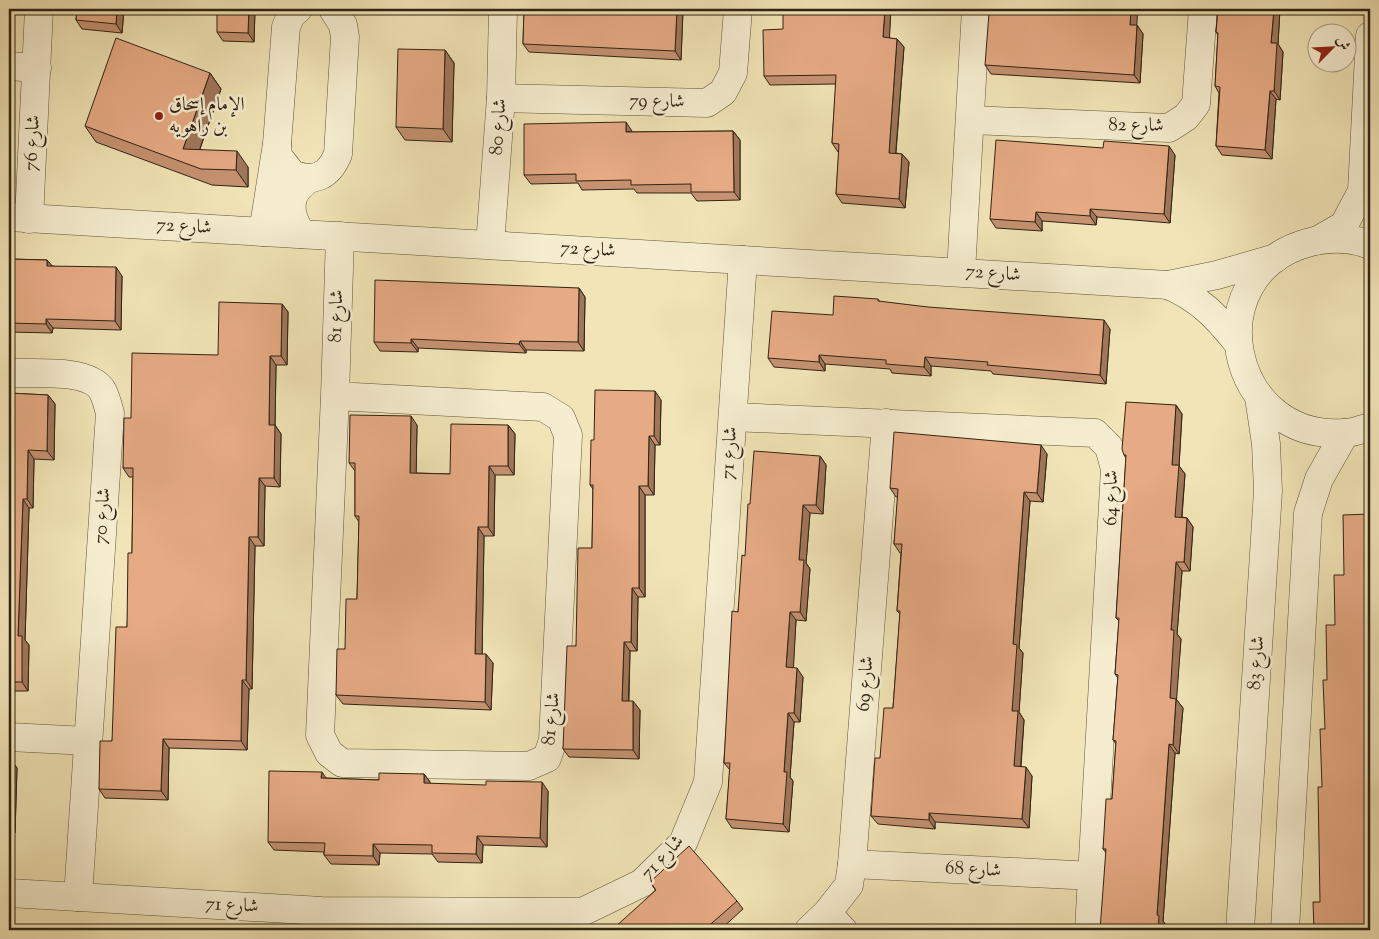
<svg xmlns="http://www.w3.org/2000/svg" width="1379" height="939" font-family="'Sorts Mill Goudy',Amiri,serif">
  <rect width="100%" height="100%" fill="#f1e4b6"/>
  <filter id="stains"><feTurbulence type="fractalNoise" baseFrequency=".004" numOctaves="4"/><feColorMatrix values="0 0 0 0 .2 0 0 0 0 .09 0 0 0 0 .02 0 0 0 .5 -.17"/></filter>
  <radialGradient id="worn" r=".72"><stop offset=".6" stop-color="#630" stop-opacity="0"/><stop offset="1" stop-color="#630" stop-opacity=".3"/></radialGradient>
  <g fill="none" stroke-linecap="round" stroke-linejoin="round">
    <defs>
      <g id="minor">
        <path d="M298 9 291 15 286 27 277 144 278 156 292 174C315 183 329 176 338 154L345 37 343 25 333 9"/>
        <polyline points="9,66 37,68"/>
        <polyline points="501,98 707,103 723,92 733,73 738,9"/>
        <polyline points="971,120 1169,128 1186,117 1196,104 1203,9"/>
        <polyline points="9,217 1168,285 1217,275 1276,258"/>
        <polyline points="29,219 39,9"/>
        <polyline points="263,232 277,144"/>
        <path d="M302 234C286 212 288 191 311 178"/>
        <polyline points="1320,239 1344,225 1362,191 1370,36"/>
        <polyline points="490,245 501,98 503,9"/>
        <path d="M1370 245C1350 237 1328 237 1307 243 1195 275 1228 441 1344 433 1353 433 1362 429 1370 427"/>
        <polyline points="961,272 976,9"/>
        <path d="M1168 285C1200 299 1216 316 1237 342"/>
        <path d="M9 373C33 374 88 368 102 390 106 397 108 406 110 413L78 897"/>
        <polyline points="335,396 543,407 561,418 568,435 553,740 547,758 529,766 342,763 329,753 320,735 335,396 340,236"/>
        <polyline points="733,417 1095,433 1109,447 1115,469 1089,930"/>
        <polyline points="9,737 88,741"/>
        <polyline points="852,864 1094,876"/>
        <polyline points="9,893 322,911 582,912 642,883 683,843 708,782 743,260"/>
        <polyline points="827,913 843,930"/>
        <polyline points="809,930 827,913 849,885 852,864 886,423"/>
        <polyline points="1240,930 1268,491 1266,444 1259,397"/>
        <polyline points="1285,930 1308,513 1319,479 1345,433"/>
      </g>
    </defs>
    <use href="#minor" stroke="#60533c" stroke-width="29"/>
    <use href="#minor" stroke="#f6edd0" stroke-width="28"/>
  </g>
  <g fill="#c69272" stroke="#2f2314">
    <polygon points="77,9 124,9 122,33 82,29 76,20"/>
    <polygon points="255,9 254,42 223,41 217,32"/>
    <polygon points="524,9 682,9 683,10 681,60 529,52 523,44"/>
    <polygon points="891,9 889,38 897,39 904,47 896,153 902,154 909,162 905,208 842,203 836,194 839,152 838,152 832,143 836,84 770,85 764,76 783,29"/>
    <polygon points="1218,9 1280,9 1278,44 1283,52 1280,100 1276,99 1272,159 1222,155 1216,146 1219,93 1215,86 1218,35 1216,32"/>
    <polygon points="1137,25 1143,34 1140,83 991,74 985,65"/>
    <polygon points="445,50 454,63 452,142 405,140 396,127"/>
    <polygon points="210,73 221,89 200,149 248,167 248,187 212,185 96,142 85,126"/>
    <polygon points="733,131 740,140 740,200 697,201 691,193 637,193 634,189 582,190 578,183 531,184 524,175 632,132"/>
    <polygon points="1175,155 1170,223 1097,217 1096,225 1042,221 1042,231 996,228 990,219"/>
    <polygon points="9,259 47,260 52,266 122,276 121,330 53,328 52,333 9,332"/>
    <polygon points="579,288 585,297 584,351 526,350 526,353 418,348 418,352 380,351 374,342"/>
    <polygon points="878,299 880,302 1110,329 1106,384 993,374 991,371 931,366 931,376 892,373 890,369 825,364 825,371 774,367 768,358"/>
    <polygon points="282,304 288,312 287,365 276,365 275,425 281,434 280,487 265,486 264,546 255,546 252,689 249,689 247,750 169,748 168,800 105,798 99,789 112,741 127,627 132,553 133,477 129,477 123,468 131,418 218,355"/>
    <polygon points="9,393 48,395 55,404 54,460 34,459 33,508 29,508 25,640 29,645 28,691 9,691"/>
    <polygon points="661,400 660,445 655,445 654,495 645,495 645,597 638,597 637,651 630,651 629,701 640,710 639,759 569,757 563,749 576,646 592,548 593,489 590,485"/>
    <polygon points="1176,405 1182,414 1179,466 1185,474 1182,517 1187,518 1193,527 1190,571 1182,571 1177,634 1181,639 1176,699 1183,708 1179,754 1175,753 1163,921 1165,924 1103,849 1112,799 1116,744 1113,740 1118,678 1115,674 1119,621 1116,618 1126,458 1124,455"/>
    <polygon points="417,425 416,473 450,474 508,425 515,434 514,475 495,475 494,536 484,536 482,654 493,663 491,710 343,704 336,695 345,649 357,599 359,522 355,516 355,471 349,463"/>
    <polygon points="1047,454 1043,502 1030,501 1019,648 1023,653 1019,712 1024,720 1021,767 1032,776 1029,828 935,822 935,829 878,824 871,816 880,758 893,708 900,614 897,611 901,553 900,553 894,544 898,497 896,497 890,488"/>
    <polygon points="820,456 826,465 823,514 810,513 806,563 810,569 806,621 796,620 793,668 803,677 800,722 794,722 790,777 793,781 789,832 732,828 726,819 730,770 724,763 738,612 745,556"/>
    <polygon points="9,759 10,759 17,768 15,833 9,833"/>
    <polygon points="424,774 430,782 430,784 548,791 547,847 483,845 482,863 438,862 432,854 380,853 379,865 331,864 324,855 324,852 274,850 268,842 326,778 379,780"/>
    <polygon points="650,882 737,901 743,909 720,930 616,930 656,891"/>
  </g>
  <g fill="#a1775c" stroke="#2f2314">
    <polygon points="117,9 124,9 122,33 116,24"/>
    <polygon points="249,9 255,9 254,42 248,33"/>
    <polygon points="677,9 682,9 683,10 681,60 675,51"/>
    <polygon points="885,9 891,9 889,46 883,37"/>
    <polygon points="1131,9 1138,9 1136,34 1130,25"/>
    <polygon points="1274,9 1280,9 1278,44 1283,52 1280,100 1274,91 1271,43"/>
    <polygon points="1137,25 1143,34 1140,83 1134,75"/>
    <polygon points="897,39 904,47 895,161 889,153"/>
    <polygon points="445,50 454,63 452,142 443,129"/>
    <polygon points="210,73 221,89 194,165 183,149"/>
    <polygon points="1270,91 1276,99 1272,159 1265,150"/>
    <polygon points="626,122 632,131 626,132"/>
    <polygon points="733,131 740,140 740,200 734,192"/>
    <polygon points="1169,146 1175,155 1170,223 1164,214"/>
    <polygon points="237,151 248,167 248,187 236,170"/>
    <polygon points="902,154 909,162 905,208 899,199"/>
    <polygon points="1090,209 1097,217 1096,225 1090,216"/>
    <polygon points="1036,212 1042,221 1042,231 1035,222"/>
    <polygon points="47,260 54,268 47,266"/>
    <polygon points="116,267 122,276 121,330 115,321"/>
    <polygon points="579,288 585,297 584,351 578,342"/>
    <polygon points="282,304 288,312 287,365 281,356"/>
    <polygon points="46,319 53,328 52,333 46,324"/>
    <polygon points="1104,320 1110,329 1106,384 1100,375"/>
    <polygon points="411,339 418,348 418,352 411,343"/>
    <polygon points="520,341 526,350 526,353 519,344"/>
    <polygon points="819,355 825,364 825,371 819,362"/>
    <polygon points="270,356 276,365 275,425 281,434 280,487 274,478 269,425"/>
    <polygon points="925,357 931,366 931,376 924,367"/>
    <polygon points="655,391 661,400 660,445 654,436"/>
    <polygon points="48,395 55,404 54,460 47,451"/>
    <polygon points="1176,405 1182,414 1179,466 1185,474 1181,526 1175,517 1172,465"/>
    <polygon points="411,416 417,425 416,482 410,473"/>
    <polygon points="508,425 515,434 514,475 508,466"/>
    <polygon points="649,436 655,445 654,495 648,486"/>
    <polygon points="1041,445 1047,454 1043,502 1037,493"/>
    <polygon points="28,450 34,459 33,508 27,499"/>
    <polygon points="820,456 826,465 823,514 816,505"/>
    <polygon points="489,466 495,475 494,536 488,527"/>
    <polygon points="259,478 265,486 264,546 258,537"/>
    <polygon points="639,486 645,495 645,597 639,588"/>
    <polygon points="1024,492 1030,501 1019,648 1023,653 1019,712 1024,720 1020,775 1014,766 1012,711 1013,644"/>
    <polygon points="23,499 29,508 25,640 29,645 28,691 22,682 18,636"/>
    <polygon points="803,505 810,513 806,563 810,569 806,621 800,612 799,560"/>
    <polygon points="1187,518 1193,527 1190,571 1184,562"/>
    <polygon points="478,527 484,536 482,663 475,654"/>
    <polygon points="249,537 255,546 252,689 246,680"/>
    <polygon points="1176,562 1182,571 1177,634 1181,639 1176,707 1170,698 1171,630"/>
    <polygon points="632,588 638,597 637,651 631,642"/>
    <polygon points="790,612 796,620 793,676 786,667"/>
    <polygon points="624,642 630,651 628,710 622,701"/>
    <polygon points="486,654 493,663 491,710 485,702"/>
    <polygon points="797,668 803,677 800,722 794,713"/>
    <polygon points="242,680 249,689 247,750 241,741"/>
    <polygon points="1176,699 1183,708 1179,754 1173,745"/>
    <polygon points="633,701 640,710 639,759 633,750"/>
    <polygon points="788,713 794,722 790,777 793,781 789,832 783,824 784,772"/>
    <polygon points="163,739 169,748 168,800 161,791"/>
    <polygon points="1169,744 1175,753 1163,921 1165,924 1165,930 1158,930 1157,915"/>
    <polygon points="10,759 17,768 15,833 9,824"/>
    <polygon points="1026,767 1032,776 1029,828 1022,819"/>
    <polygon points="322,772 328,781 321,778"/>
    <polygon points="424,774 430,782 430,792 424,783"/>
    <polygon points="542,782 548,791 547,847 540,838"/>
    <polygon points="929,813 935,822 935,829 929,820"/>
    <polygon points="477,836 483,845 482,863 476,854"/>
    <polygon points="373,844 380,853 379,865 373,856"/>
  </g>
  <g fill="#e6aa84" stroke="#2f2314">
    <polygon points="77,9 117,9 116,24 76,20"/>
    <polygon points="217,9 249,9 248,33 217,32"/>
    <polygon points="524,9 677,9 675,51 523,44"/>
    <polygon points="783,9 885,9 883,37 897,39 889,153 902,154 899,199 836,194 839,144 832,143 836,75 764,76 763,30 783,29"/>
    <polygon points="1000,9 1131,9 1130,25 1137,25 1134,75 985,65 989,13 999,14"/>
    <polygon points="1218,9 1274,9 1271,43 1277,43 1274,91 1270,91 1265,150 1216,146 1220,87 1215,86 1218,33 1216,32"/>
    <polygon points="116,38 210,73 183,149 237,151 236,170 201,169 85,126"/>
    <polygon points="398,49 445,50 443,129 396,127"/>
    <polygon points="626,122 626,132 733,131 734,192 691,192 691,184 631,185 631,180 576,181 576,174 524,175 524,124"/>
    <polygon points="996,140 1103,148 1104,141 1169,146 1164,214 1090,209 1090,216 1036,212 1035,222 990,219"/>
    <polygon points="9,259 47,260 47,266 116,267 115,321 46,319 46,324 9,323"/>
    <polygon points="375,280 579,288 578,342 520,341 519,344 411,339 411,343 374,342"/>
    <polygon points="834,296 878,299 878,301 928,307 1104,320 1100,375 987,365 988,362 925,357 924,367 886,364 886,360 819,355 819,362 768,358 772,311 833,315"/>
    <polygon points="219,302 282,304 281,356 270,356 269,425 275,425 274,478 259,478 258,537 249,537 246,680 242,680 241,741 163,739 161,791 99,789 100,741 112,741 116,627 127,627 128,553 132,553 133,468 123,468 124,418 131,418 132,353 218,355"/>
    <polygon points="595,390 655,391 654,436 649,436 648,486 639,486 639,588 632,588 631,642 624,642 622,701 633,701 633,750 563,749 567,646 576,646 578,548 592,548 593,485 590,485 591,440 594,440"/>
    <polygon points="9,393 48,395 47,451 28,450 27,499 23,499 18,636 22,636 22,682 9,682"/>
    <polygon points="1126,402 1176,405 1172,465 1179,465 1175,517 1187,518 1184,562 1176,562 1171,630 1174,630 1170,698 1176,699 1173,745 1169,744 1157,915 1159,916 1158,930 1100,930 1106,849 1103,849 1106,799 1112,799 1116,741 1113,740 1118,675 1115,674 1119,618 1116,618 1126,455 1124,455 1122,449"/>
    <polygon points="350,415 411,416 410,473 450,474 451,424 508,425 508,466 489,466 488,527 478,527 475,654 486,654 485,702 336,695 337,649 345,649 346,599 357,599 359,516 355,516 355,463 349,463"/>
    <polygon points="894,432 1041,445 1037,493 1024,492 1013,644 1017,645 1012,711 1018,711 1014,766 1026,767 1022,819 929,813 929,820 871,816 875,758 880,758 884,708 893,708 900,611 897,611 902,544 894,544 898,489 890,488"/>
    <polygon points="754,451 820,456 816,505 803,505 799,560 804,560 800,612 790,612 786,667 797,668 794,713 788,713 784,772 787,772 783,824 726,819 730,763 724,763 732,611 738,612 742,555 745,556 748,504 750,504"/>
    <polygon points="1370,514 1370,930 1314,930 1313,902 1320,902 1318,787 1322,787 1320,729 1325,729 1323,680 1327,680 1326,625 1335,625 1334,575 1344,575 1343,515"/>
    <polygon points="9,759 10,759 9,824"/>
    <polygon points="269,771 322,772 321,778 379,780 379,773 424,774 424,783 486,785 486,781 542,782 540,838 477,836 476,854 432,853 432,845 373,844 373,856 324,855 325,843 268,842"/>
    <polygon points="689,846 737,901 704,930 617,930 614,928 656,890 650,882"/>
  </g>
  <circle fill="#8f2418" stroke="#f6edd0" stroke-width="2" cx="159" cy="116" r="5"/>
  <g text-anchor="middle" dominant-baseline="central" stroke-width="5" stroke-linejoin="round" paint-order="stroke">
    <g font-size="19" fill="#2f2314" stroke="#f6edd0">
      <text transform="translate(657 102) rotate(1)">شارع 79</text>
      <text transform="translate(1136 126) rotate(1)">شارع 82</text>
      <text transform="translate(499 127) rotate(-86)">شارع 80</text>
      <text transform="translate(33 143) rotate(-87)">شارع 76</text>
      <text transform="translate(184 227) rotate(3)">شارع 72</text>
      <text transform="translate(588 250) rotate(3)">شارع 72</text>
      <text transform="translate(993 274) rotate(4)">شارع 72</text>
      <text transform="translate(337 316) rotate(-88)">شارع 81</text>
      <text transform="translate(730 453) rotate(-86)">شارع 71</text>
      <text transform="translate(1112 498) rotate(-89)">شارع 64</text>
      <text transform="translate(103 516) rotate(-86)">شارع 70</text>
      <text transform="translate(1257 663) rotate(-86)">شارع 83</text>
      <text transform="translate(866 684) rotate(-86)">شارع 69</text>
      <text transform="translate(552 719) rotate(-84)">شارع 81</text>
      <text transform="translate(663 858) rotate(-47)">شارع 71</text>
      <text transform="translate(973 870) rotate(3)">شارع 68</text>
      <text transform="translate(232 906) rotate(3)">شارع 71</text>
    </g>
    <g font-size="19" fill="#2f2314" stroke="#f6edd0" text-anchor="start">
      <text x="169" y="105">الإمام إسحاق<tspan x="169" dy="22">بن راهويه</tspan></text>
    </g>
  </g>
  <rect width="1379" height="939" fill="none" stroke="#f1e4b6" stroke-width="30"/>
  <rect x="10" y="10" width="1359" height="919" fill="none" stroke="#2f2314" stroke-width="2.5"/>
  <rect x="15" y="15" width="1349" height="909" fill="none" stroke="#2f2314"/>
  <g transform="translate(1332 48) rotate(66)"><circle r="24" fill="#f6edd0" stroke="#a69c85"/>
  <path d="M0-4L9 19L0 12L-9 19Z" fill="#8f2418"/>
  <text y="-8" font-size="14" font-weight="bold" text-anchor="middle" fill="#2f2314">ش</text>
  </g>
  <rect width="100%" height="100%" filter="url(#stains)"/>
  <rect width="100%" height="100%" fill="url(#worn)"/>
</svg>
